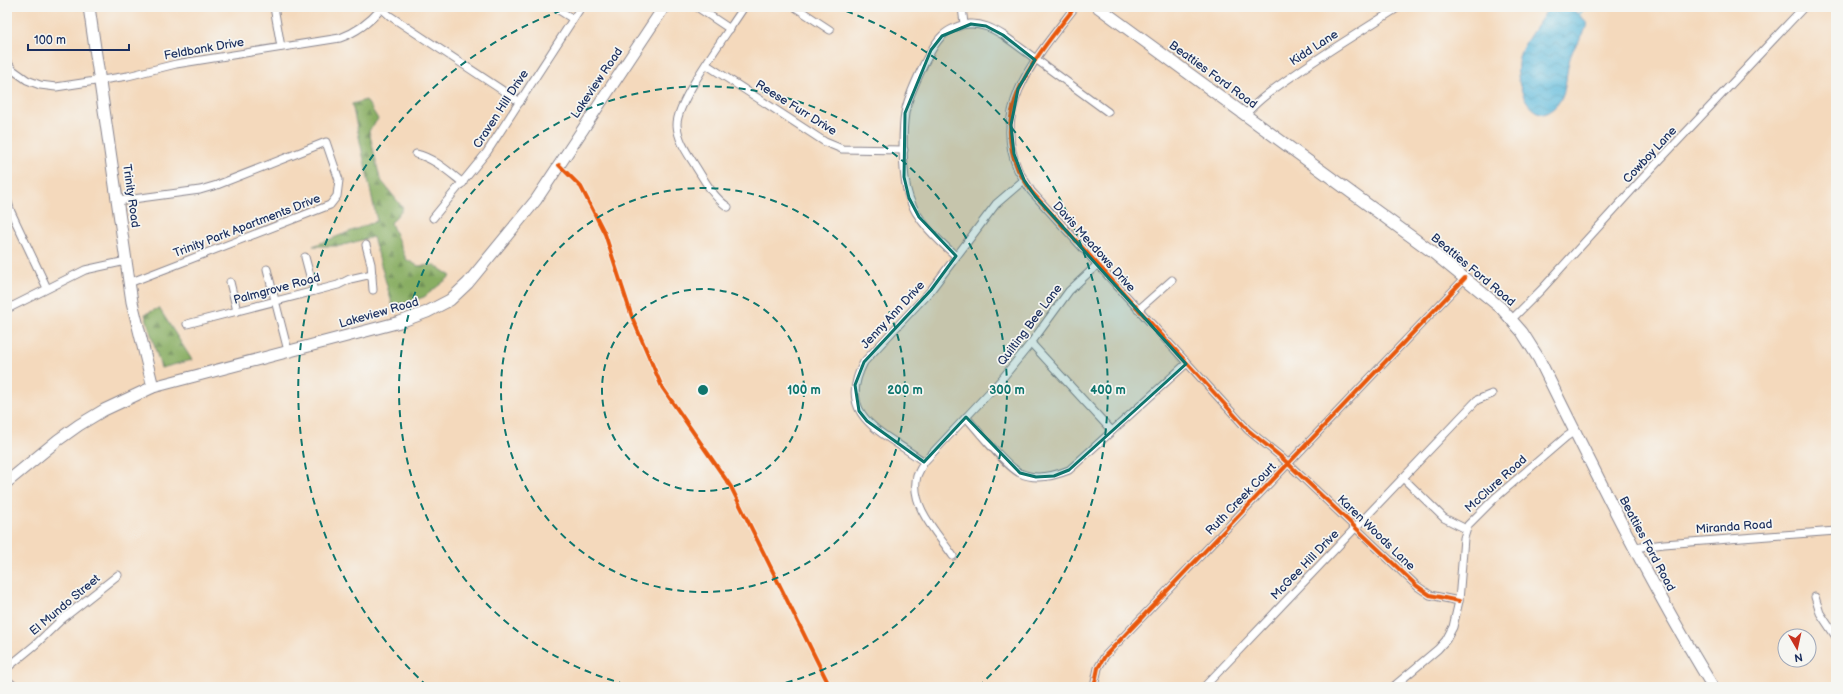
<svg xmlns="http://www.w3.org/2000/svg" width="1843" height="694" font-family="'Balsamiq Sans',sans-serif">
  <defs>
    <pattern id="forest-firs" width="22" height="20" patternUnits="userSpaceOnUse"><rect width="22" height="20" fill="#89ae64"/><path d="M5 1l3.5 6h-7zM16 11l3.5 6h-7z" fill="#6f8e56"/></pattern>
    <pattern id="water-waves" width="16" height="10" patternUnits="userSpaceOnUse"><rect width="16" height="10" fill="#5dbadb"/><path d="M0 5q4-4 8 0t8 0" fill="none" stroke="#4c98b5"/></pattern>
  </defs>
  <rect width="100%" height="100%" fill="#f6f6f2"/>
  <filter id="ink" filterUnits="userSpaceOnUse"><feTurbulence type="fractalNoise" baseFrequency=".025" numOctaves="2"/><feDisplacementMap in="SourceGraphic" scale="8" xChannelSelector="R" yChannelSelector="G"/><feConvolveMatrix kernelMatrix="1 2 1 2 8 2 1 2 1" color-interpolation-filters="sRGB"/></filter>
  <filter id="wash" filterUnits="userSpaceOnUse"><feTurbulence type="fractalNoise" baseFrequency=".012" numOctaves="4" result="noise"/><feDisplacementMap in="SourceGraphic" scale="16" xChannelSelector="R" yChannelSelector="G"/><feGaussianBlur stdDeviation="0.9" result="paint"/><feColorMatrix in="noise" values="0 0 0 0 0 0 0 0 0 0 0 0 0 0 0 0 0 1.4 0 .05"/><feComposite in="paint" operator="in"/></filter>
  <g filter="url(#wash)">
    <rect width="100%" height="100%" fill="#f4d9bc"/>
    <g fill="url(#forest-firs)" stroke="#526e61">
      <polygon points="366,100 378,119 369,131 380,179 403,208 391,223 406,259 418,266 434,265 451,276 424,297 393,307 373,237 340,246 313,246 377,221 352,104"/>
      <polygon points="159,308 192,360 161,368 145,314"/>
    </g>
    <path fill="url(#water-waves)" stroke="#3c749c" d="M1549 7H1570L1587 22C1586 35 1575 43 1571 55 1563 77 1571 102 1544 114 1522 110 1513 73 1520 54 1525 40 1541 21 1549 7Z"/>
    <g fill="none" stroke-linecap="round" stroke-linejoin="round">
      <g stroke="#5dbadb" stroke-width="2">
        <polyline points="1578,16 1585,7"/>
        <polyline points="747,685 753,687"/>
        <polyline points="736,687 741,686"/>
      </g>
    </g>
  </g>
  <g filter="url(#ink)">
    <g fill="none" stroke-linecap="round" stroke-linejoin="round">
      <defs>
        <g id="street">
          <polyline points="274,7 281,47"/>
          <polyline points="380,7 390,16 520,102"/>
          <polyline points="554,7 573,19"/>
          <polyline points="697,7 730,29"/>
          <polyline points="795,7 830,30"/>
          <polyline points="962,7 964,24"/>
          <path d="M1075 7C1039 54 990 106 1018 170 1022 177 1027 184 1031 191L1248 430 1280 456 1417 586 1430 595 1459 601"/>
          <path d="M7 62 13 70 27 80 40 85 56 87 128 76 176 64 340 38C357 32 369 23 381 9"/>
          <polyline points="707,65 825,142 842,149 904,150"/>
          <path d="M1246 114C1259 99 1275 88 1291 77 1326 52 1363 30 1399 7"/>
          <path d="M416 154C434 158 449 172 463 183"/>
          <polyline points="7,199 11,212 47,288"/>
          <polyline points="118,201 200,190 217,185 326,142 339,180 337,196 330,205 129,283"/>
          <path d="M728 207C713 197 705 181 696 167 688 154 678 141 677 125 676 101 729 31 744 7"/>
          <polyline points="433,218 487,152 581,7"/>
          <polyline points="366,245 371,264 373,290"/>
          <path d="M956 256C939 241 916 220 909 197 902 177 902 134 905 113 908 96 930 47 942 36 948 30 961 24 969 24 982 23 993 29 1003 35L1108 112"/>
          <polyline points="305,257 314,291"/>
          <polyline points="267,269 288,351"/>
          <polyline points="230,282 237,311"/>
          <polyline points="7,309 85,270 126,261"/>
          <polyline points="1138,310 1172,280"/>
          <polyline points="1512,319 1542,289 1641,180 1804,7"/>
          <polyline points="187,324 338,285 350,279 372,274"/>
          <polyline points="1031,343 1112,431"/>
          <path d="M966 417C978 431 1006 466 1020 473 1036 481 1054 476 1069 470L1186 364"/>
          <path d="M924 462C886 433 834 418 864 362L931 290 996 204 1024 180"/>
          <polyline points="1403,478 1444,518 1466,529"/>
          <polyline points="1634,548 1664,544 1836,531"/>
          <path d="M953 556C938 534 909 505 917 476 919 471 922 466 924 462L1001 380 1031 343 1069 291 1097 265"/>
          <polyline points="1815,597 1820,613 1836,637"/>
          <polyline points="7,668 35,645 61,620 118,575"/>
          <polyline points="7,680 15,687"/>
          <polyline points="1094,687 1098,668 1105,656 1465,278"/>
          <polyline points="1204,687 1477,400 1492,394"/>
          <polyline points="1393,687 1438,649 1446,640 1453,627 1459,601 1464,538 1468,525 1495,498 1566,437 1575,431"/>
        </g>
        <g id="secondary">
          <polyline points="89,7 132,302 153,387"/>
          <path d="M1098 7 1431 251 1501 308 1522 332 1539 359C1594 470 1648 581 1713 687"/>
          <polyline points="7,482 58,440 79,425 104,410 153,387 400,322 427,312 450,300 468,283 536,200 664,7"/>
        </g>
      </defs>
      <use href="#street" stroke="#88848d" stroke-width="9"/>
      <use href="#secondary" stroke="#88848d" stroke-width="13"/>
      <use href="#street" stroke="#fff" stroke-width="7"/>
      <use href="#secondary" stroke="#fff" stroke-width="11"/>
      <defs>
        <g id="cycleway">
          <path d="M1075 7C1039 54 990 106 1018 170 1022 177 1027 184 1031 191L1248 430 1280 456 1417 586 1430 595 1459 601"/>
          <polyline points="559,165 581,187 605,234 632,317 662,387 731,487 830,687"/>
          <polyline points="1094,687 1098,668 1105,656 1465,278"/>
        </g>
      </defs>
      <use href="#cycleway" stroke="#f6f6f2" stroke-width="6"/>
      <use href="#cycleway" stroke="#e8590c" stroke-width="4"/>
    </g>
  </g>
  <path fill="#0f766e" fill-opacity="0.2" stroke="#0f766e" stroke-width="3" stroke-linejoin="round" d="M971 24 986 26 1003 35 1035 60 1018 89 1011 125 1014 154 1024 180 1035 196 1186 364 1069 470 1054 476 1036 477 1020 473 966 417 924 462 867 421 859 411 855 385 864 362 931 290 956 256 919 217 909 198 904 177 905 113 931 50 942 36Z"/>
  <g fill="none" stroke="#0f766e" stroke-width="2" stroke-dasharray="7 5">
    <circle cx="703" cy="390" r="101"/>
    <circle cx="703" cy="390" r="202"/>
    <path d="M637 687A304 304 0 1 1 769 687"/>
    <path d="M427 686A405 405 0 0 1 571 7M835 7A405 405 0 0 1 979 686"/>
  </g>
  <g text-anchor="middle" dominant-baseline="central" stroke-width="3.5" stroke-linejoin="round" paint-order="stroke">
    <g font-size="12" fill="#1b2f5e" stroke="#f6f6f2">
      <text transform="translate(1314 48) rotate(-33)">Kidd Lane</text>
      <text transform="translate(204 49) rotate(-10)">Feldbank Drive</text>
      <text transform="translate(1213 75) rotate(36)">Beatties Ford Road</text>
      <text transform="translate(597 83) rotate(-56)">Lakeview Road</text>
      <text transform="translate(796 108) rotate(32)">Reese Furr Drive</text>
      <text transform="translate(501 109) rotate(-57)">Craven Hill Drive</text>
      <text transform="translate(1650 155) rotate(-47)">Cowboy Lane</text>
      <text transform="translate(131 196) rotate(82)">Trinity Road</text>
      <text transform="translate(247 226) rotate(-21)">Trinity Park Apartments Drive</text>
      <text transform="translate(1094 247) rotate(48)">Davis Meadows Drive</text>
      <text transform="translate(1473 270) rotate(40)">Beatties Ford Road</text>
      <text transform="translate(277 289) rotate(-15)">Palmgrove Road</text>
      <text transform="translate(379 313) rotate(-16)">Lakeview Road</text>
      <text transform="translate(893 315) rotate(-47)">Jenny Ann Drive</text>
      <text transform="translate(1030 325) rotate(-53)">Quilting Bee Lane</text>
      <text transform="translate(1496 484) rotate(-42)">McClure Road</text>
      <text transform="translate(1241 499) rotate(-46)">Ruth Creek Court</text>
      <text transform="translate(1734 527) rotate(-4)">Miranda Road</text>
      <text transform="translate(1376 533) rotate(44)">Karen Woods Lane</text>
      <text transform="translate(1647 544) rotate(62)">Beatties Ford Road</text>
      <text transform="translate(1305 565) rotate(-46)">McGee Hill Drive</text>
      <text transform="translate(65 605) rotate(-40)">El Mundo Street</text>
    </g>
  </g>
  <circle cx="703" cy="390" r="6" fill="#0f766e" stroke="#f6f6f2" stroke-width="2"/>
  <g font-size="12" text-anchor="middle" font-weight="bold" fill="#0f766e" stroke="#f6f6f2" stroke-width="3.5" stroke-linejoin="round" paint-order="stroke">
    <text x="804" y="394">100 m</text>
    <text x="905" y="394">200 m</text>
    <text x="1007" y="394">300 m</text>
    <text x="1108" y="394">400 m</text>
  </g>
  <rect width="1843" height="694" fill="none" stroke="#f6f6f2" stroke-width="24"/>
  <g transform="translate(1797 648) rotate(171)"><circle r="19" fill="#f6f6f2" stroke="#9ea6b7"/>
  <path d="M0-3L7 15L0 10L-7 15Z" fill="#c8321e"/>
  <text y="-6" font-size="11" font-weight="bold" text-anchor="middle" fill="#1b2f5e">N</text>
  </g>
  <path d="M28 44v6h101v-6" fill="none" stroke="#1b2f5e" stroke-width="2"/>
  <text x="34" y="44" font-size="12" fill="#1b2f5e" stroke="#f6f6f2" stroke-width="3" paint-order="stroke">100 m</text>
</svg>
